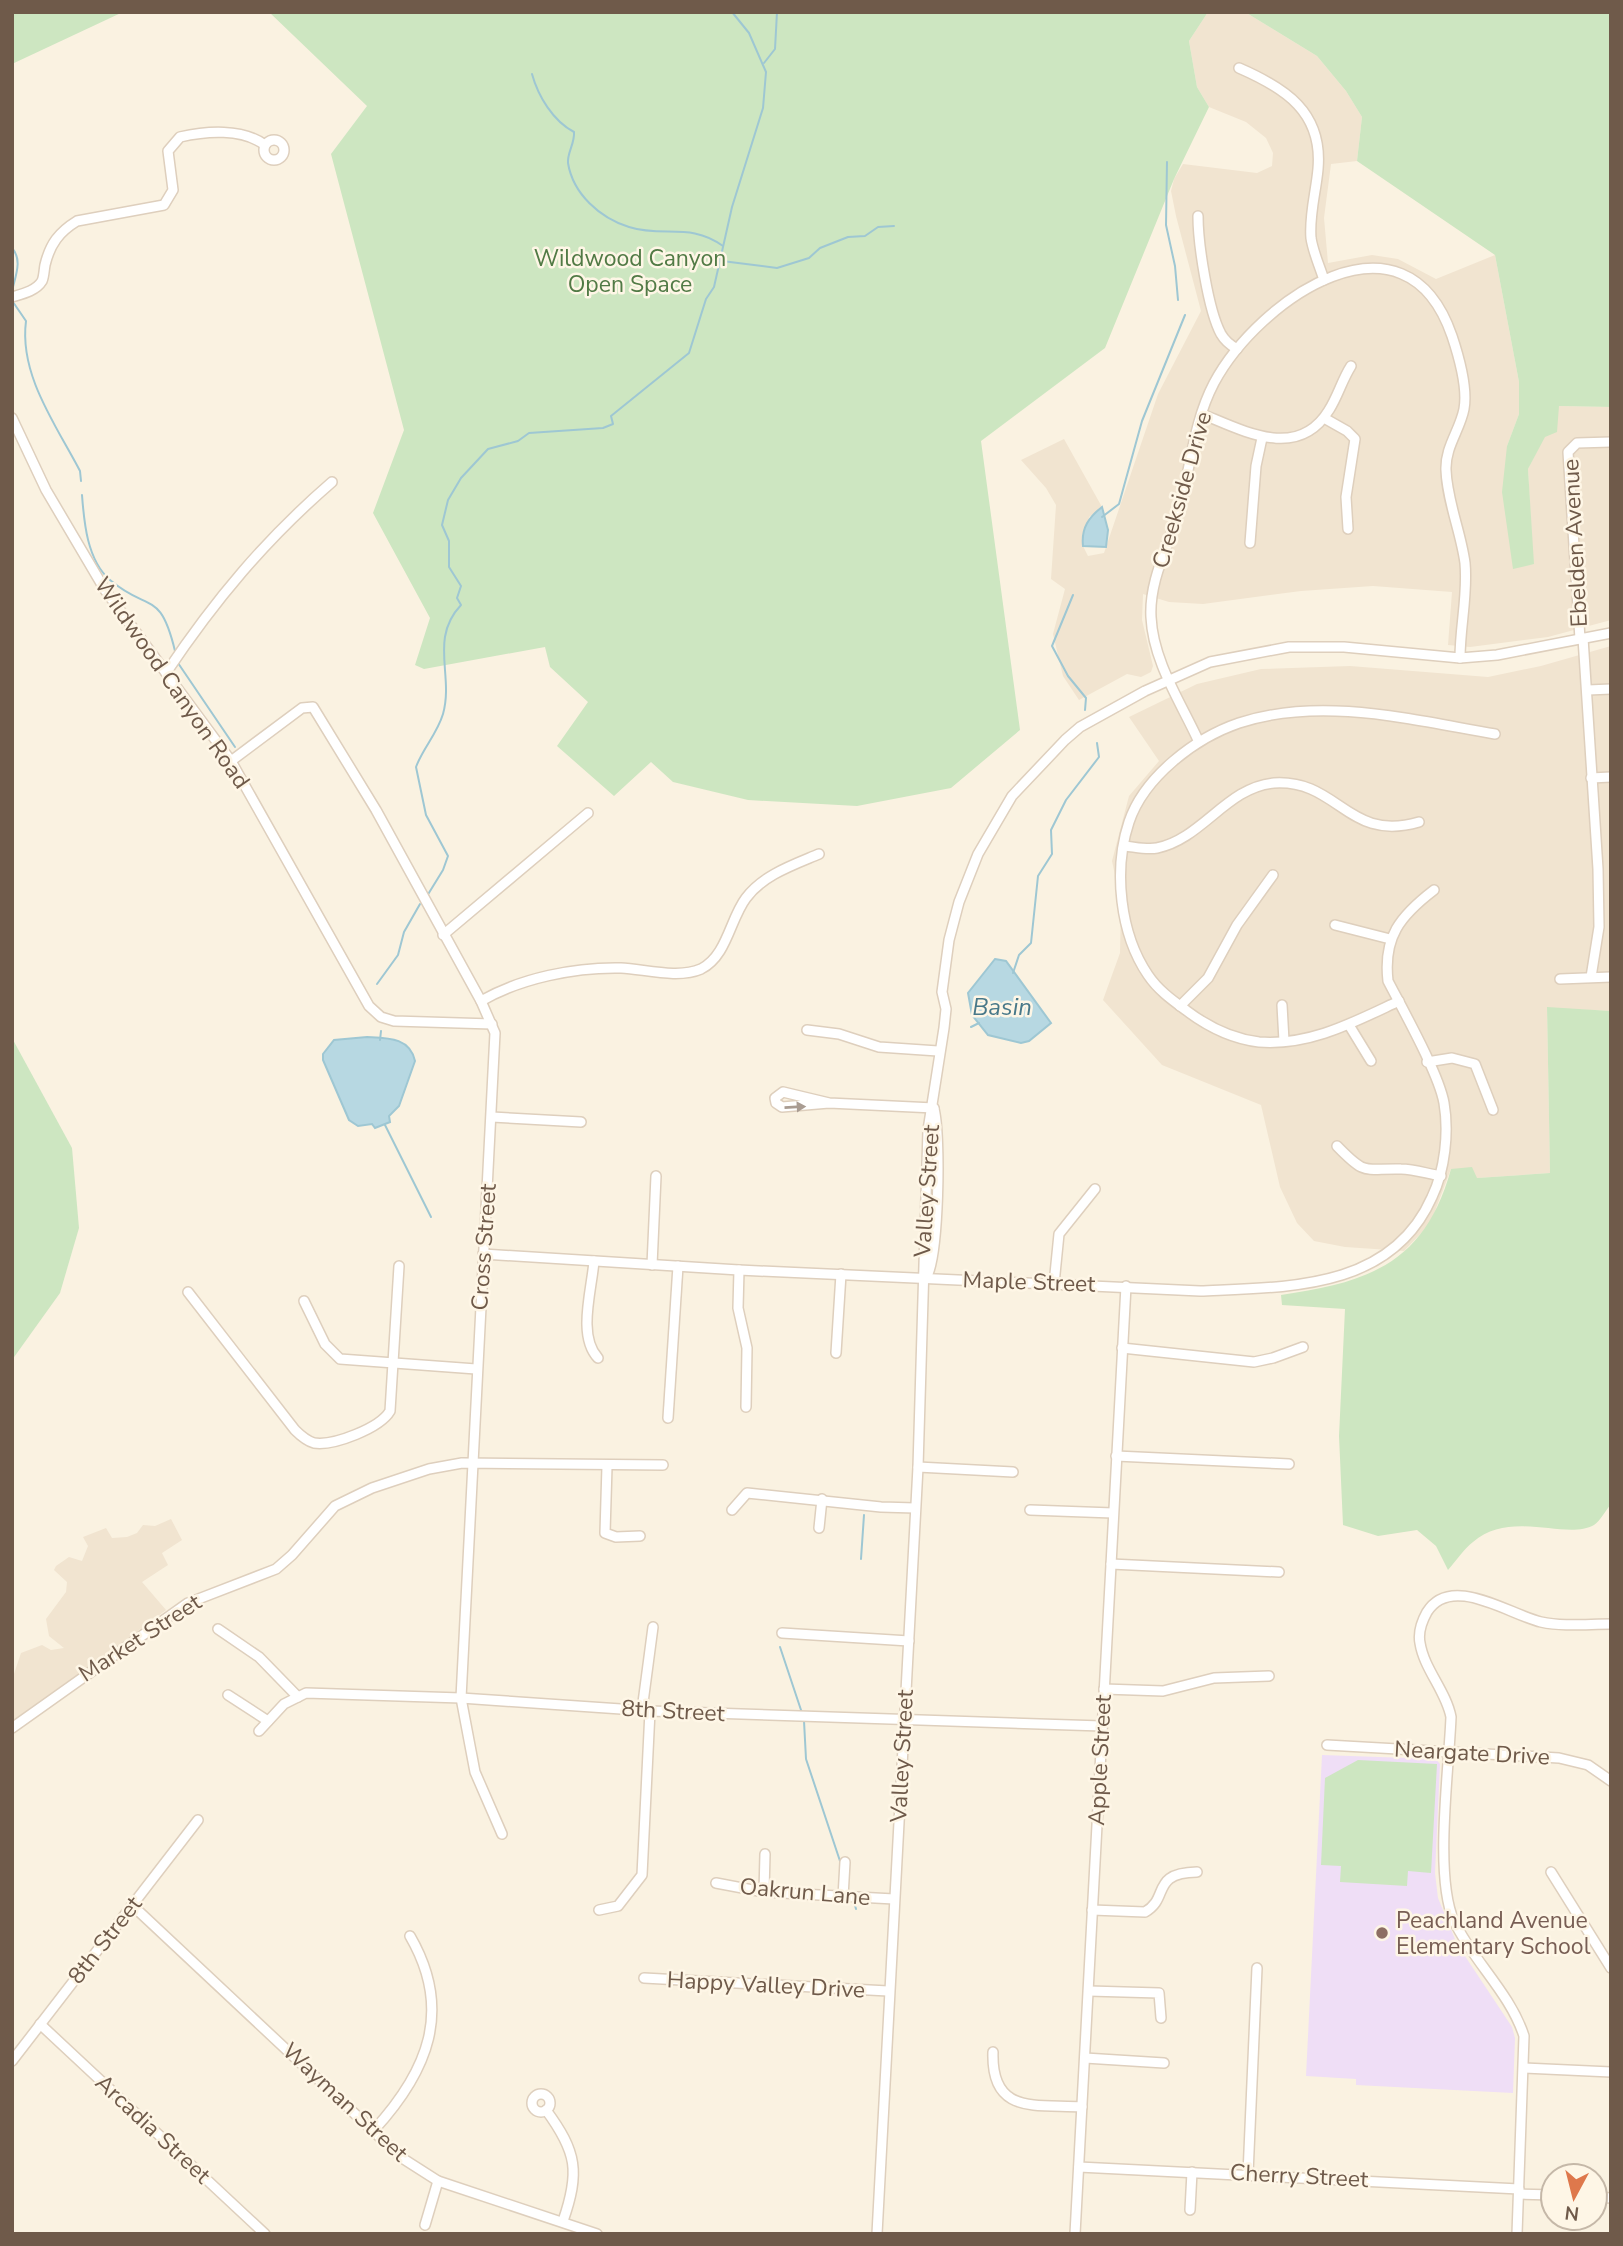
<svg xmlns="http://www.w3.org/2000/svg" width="1623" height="2246" font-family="'Nunito Sans',sans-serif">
  <rect width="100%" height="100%" fill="#faf2e1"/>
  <g fill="#f1e4d0">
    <polygon points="1208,12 1245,12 1317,56 1346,91 1362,117 1357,161 1331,164 1324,218 1328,263 1372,255 1398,259 1436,279 1495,255 1519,382 1519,414 1507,446 1533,564 1528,469 1559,406 1611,407 1611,620 1548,637 1470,647 1448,645 1452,592 1373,586 1301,591 1203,604 1169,602 1143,594 1142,620 1153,666 1151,672 1141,677 1127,674 1079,700 1063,676 1053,634 1065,589 1051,579 1056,505 1046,488 1021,460 1064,439 1102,507 1089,517 1083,546 1088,556 1104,553 1158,394 1201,311 1176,216 1171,191 1174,179 1183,164 1257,173 1272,166 1273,153 1266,138 1246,122 1209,107 1197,87 1189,41"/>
    <polygon points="1611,646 1611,1011 1547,1008 1550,1173 1477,1178 1451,1169 1430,1224 1404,1251 1345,1247 1314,1241 1297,1223 1280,1187 1261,1105 1162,1065 1103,1000 1120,953 1121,904 1112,861 1129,796 1159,761 1129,717 1197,684 1261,669 1350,666 1488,677 1541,666"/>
    <polygon points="171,1519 182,1540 162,1553 168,1565 142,1582 166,1610 12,1724 12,1680 21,1653 42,1645 51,1650 64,1648 49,1636 46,1619 66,1592 67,1582 54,1570 56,1566 69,1557 82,1561 88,1546 83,1537 106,1528 112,1538 127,1537 137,1533 143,1525 155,1526"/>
  </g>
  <polygon fill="#efdef6" points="1322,1755 1436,1759 1440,1764 1435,1873 1438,1898 1457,1944 1512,2027 1515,2038 1513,2093 1356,2085 1356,2079 1306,2076"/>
  <g fill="#cde6c1">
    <polygon points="12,12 123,12 12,64"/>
    <polygon points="269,12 1208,12 1189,41 1197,87 1209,107 1174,179 1105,348 981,441 1020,730 951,788 857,806 748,800 673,782 651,762 614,796 557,746 588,702 550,667 545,647 424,669 415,665 430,618 373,513 404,430 331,154 367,106"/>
    <polygon points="1245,12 1611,12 1611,407 1559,406 1557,432 1545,437 1528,469 1534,564 1513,569 1502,492 1507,446 1519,414 1519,382 1495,255 1357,161 1362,117 1346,91 1317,56"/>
    <path d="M1547 1007 1611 1011V1504C1606 1510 1600 1521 1594 1525 1566 1541 1511 1509 1473 1542 1464 1549 1456 1561 1448 1570L1436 1546 1417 1530 1378 1536 1343 1525 1339 1436 1345 1309 1282 1305 1281 1295C1370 1282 1425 1263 1451 1169L1472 1167 1477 1178 1550 1173Z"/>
    <polygon points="12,1038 72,1148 79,1228 60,1293 12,1360"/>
    <polygon points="1358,1760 1437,1764 1431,1873 1408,1871 1407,1886 1340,1882 1341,1866 1321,1865 1325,1778"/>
  </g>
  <g fill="#b7d8e2" stroke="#9ec7d3" stroke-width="2">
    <path d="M1102 507 1108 530 1106 547 1083 546C1081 528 1089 517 1102 507Z"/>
    <polygon points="995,959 1006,961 1051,1023 1029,1041 1021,1043 988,1035 972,1015 968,993"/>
    <path d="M367 1037C387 1038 410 1037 415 1061L399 1106 389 1116 390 1122 375 1128 372 1124 358 1126 349 1120 323 1060V1054L334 1040Z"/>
  </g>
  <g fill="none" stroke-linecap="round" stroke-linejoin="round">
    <g stroke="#9ec7d3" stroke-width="2">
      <polyline points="764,63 775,49 777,12"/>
      <path d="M532 74C538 96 553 121 574 132 575 143 567 153 568 163 573 194 600 218 629 227 664 238 690 222 723 246"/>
      <polyline points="1167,162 1166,225 1175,266 1178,300"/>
      <path d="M12 248C23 260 15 277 12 291"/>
      <polyline points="722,261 777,268 809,258 820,248 848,237 865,236 878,227 894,226"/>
      <path d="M13 302 26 321C19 375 56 425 80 471L81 481"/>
      <path d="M82 495C84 522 87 560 110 580 149 613 160 589 175 651"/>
      <polyline points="1102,517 1119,504 1142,421 1185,315"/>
      <polyline points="1073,595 1052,646 1068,676 1086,698 1085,710"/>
      <polyline points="178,663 235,747"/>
      <path d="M427 896 443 870 448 856 426 815 416 767C423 748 437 734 443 714 454 675 429 639 461 605L457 598 461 586 449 567V541L442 525 448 500 461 478 488 449 518 441 529 433 603 428 613 424 611 416 689 353 706 299 714 287 732 207 763 108 766 72 749 33 732 12"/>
      <polyline points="1013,973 1019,955 1031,943 1038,876 1052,854 1051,830 1066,800 1099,757 1097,743"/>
      <polyline points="377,984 398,955 404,932 420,904"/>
      <polyline points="971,1027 979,1023"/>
      <polyline points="380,1040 381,1031"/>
      <polyline points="385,1125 431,1217"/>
      <polyline points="861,1559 864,1515"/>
      <polyline points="780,1647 802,1713"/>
      <polyline points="804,1721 806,1759 841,1864"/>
      <polyline points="853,1899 856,1909"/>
    </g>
    <defs>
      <g id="minor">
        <path d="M1239 68C1285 88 1323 112 1318 169 1316 192 1309 215 1311 238 1313 252 1320 267 1324 280"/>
        <circle cx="274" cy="150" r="10"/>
        <path d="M1198 216C1198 243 1208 310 1221 334 1225 341 1230 345 1237 349"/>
        <path d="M12 297C22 294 36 291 42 281 44 277 44 270 45 265 50 244 59 232 77 221L164 205 173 190 168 151 180 137C206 131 242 128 265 145"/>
        <path d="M1202 414C1244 431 1298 461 1329 410 1338 396 1342 380 1351 366"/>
        <polyline points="12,418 46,490 105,590 231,761 369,1006 381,1017 394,1021 492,1024"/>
        <polyline points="1324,418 1347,431 1355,439 1346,497 1348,529"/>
        <polyline points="1250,543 1256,466 1262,438"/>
        <polyline points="1583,638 1598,869 1599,927 1591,977"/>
        <polyline points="1580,639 1568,452 1577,443 1611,442"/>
        <path d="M166 673C215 600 265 540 332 482"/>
        <polyline points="1588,690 1611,689"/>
        <path d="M1198 740C1180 701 1153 661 1151 617 1149 580 1169 545 1179 510 1191 467 1193 423 1214 383 1259 299 1405 199 1452 336 1459 357 1468 387 1464 409 1460 430 1445 447 1446 470 1447 501 1461 532 1465 563 1468 595 1460 626 1460 658"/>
        <polyline points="231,761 302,708 313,707 376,810 481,1001 495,1033 461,1698 475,1772 502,1834"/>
        <polyline points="1591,778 1611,777"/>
        <path d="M1125 846C1135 847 1147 850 1157 848 1202 839 1227 787 1274 783 1339 779 1347 843 1419 822"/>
        <polyline points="1335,925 1390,939"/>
        <polyline points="443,935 588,813"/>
        <polyline points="1560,979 1611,977"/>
        <path d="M481 1001C521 978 575 967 621 968 644 969 678 979 701 969 727 956 730 919 746 898 763 875 793 865 819 854"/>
        <path d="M1399 1001C1354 1022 1310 1046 1259 1042 1233 1039 1207 1026 1187 1011 1172 1000 1158 990 1148 975 1120 934 1113 870 1129 822 1144 777 1195 738 1239 723 1321 696 1413 720 1495 734"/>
        <polyline points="1282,1005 1284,1041"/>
        <polyline points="1180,1006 1208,978 1237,925 1273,875"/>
        <polyline points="1349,1025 1371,1061"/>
        <polyline points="807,1030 839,1034 879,1047 938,1051"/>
        <polyline points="1427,1062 1452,1058 1475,1064 1493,1110"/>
        <polyline points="829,1103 783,1092 775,1098 776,1103 782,1107 829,1103 934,1108"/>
        <polyline points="492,1117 581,1122"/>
        <path d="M1337 1146C1367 1177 1364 1168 1401 1169 1414 1169 1428 1174 1441 1176"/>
        <path d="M483 1254 739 1270 1200 1291C1288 1287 1391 1290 1432 1197 1445 1170 1449 1132 1444 1103 1439 1074 1403 1010 1388 981 1383 937 1400 916 1434 890"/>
        <path d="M594 1261C592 1289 577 1336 598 1358"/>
        <polyline points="652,1265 656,1176"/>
        <polyline points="739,1270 738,1308 747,1348 746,1407"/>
        <path d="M926 1278C939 1257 941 1136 934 1109"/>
        <polyline points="1054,1284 1059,1234 1095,1189"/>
        <path d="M188 1292 295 1430C301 1436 307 1441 314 1443 334 1446 380 1428 390 1411L399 1266"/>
        <polyline points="304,1301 325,1344 340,1359 476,1369"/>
        <polyline points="1122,1348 1254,1362 1273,1358 1303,1347"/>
        <polyline points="836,1353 841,1274"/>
        <polyline points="668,1418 678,1266"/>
        <polyline points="1116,1456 1289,1464"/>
        <polyline points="607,1466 605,1533 616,1537 640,1536"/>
        <polyline points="918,1467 1013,1472"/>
        <polyline points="732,1510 747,1493 881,1507 915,1508"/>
        <polyline points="1030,1510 1113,1513"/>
        <polyline points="819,1528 822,1499"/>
        <polyline points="1111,1564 1279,1572"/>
        <polyline points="218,1629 259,1657 298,1697"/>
        <polyline points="782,1633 909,1641"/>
        <polyline points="1104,1689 1163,1691 1214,1678 1269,1676"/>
        <polyline points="228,1695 268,1721"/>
        <polyline points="642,1710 653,1627"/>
        <polyline points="12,1728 188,1603 276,1569 292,1555 335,1506 372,1488 429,1469 462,1463 663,1465"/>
        <polyline points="259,1731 284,1704 306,1693 461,1698 650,1711 1102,1726"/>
        <polyline points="1327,1745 1559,1758 1588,1765 1611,1781"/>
        <polyline points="1551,1872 1611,1968"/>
        <polyline points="716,1883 764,1892 894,1899"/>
        <polyline points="764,1892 765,1854"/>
        <polyline points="843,1897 845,1862"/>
        <polyline points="132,1905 402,2158 438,2181 597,2234"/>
        <polyline points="599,1910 618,1906 642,1875 650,1711"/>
        <path d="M1092 1910 1145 1912C1170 1898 1150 1873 1197 1872"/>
        <polyline points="644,1978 888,1991"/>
        <polyline points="1089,1991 1159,1993 1161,2018"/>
        <polyline points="40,2024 265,2234"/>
        <path d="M993 2052C991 2115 1035 2104 1082 2107"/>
        <polyline points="1085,2058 1164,2063"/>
        <polyline points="12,2061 198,1820"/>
        <polyline points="1524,2068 1611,2072"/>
        <circle cx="541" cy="2103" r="9"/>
        <path d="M546 2110C577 2152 580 2172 563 2221"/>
        <path d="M374 2130C428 2071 453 2010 410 1936"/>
        <polyline points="1079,2167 1519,2189"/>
        <polyline points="1248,2174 1257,1968"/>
        <polyline points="1519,2194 1553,2195"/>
        <polyline points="1595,2197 1611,2198"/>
        <polyline points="1190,2210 1192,2172"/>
        <polyline points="425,2225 438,2181"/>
        <polyline points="877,2234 918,1467 928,1130 944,1028 946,1009 942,992 949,940 959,902 978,854 1012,796 1065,740 1080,727 1145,691 1210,662 1289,647 1344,647 1460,658 1497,655 1611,633"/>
        <polyline points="1075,2234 1126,1286"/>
        <path d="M1517 2234 1524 2036C1510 1993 1473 1961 1454 1921 1434 1876 1449 1770 1451 1717 1446 1691 1424 1669 1420 1643 1418 1633 1422 1621 1427 1612 1451 1573 1510 1615 1541 1622 1564 1627 1587 1624 1611 1624"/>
      </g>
    </defs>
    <use href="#minor" stroke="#decfbd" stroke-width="12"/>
    <use href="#minor" stroke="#fff" stroke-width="9"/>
  </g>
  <defs><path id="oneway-solid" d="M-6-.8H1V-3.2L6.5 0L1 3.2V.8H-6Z" transform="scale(1.75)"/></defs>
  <use fill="#a99c92" href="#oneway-solid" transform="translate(795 1107) rotate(-3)"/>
  <circle fill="#8d6e63" stroke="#fef6e6" stroke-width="2.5" cx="1382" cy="1933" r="7"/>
  <g text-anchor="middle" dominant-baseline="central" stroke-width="5" stroke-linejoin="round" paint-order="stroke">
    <g font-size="23" fill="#517a45" stroke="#fef6e6">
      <text x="630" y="258">Wildwood Canyon<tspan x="630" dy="26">Open Space</tspan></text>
    </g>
    <g font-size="23" fill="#6f5a4a" stroke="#fef6e6">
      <text transform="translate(1182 490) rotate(-74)">Creekside Drive</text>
      <text transform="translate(1575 543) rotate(-93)">Ebelden Avenue</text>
      <text transform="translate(172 683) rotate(55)">Wildwood Canyon Road</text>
      <text transform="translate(927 1191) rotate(-86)">Valley Street</text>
      <text transform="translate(484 1247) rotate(-86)">Cross Street</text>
      <text transform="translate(1029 1282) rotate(2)">Maple Street</text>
      <text transform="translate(140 1638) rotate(-33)">Market Street</text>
      <text transform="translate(673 1711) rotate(3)">8th Street</text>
      <text transform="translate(1472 1753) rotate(3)">Neargate Drive</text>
      <text transform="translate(902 1756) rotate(-87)">Valley Street</text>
      <text transform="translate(1100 1760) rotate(-87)">Apple Street</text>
      <text transform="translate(805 1892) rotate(5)">Oakrun Lane</text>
      <text transform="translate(105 1940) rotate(-52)">8th Street</text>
      <text transform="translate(766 1985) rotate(3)">Happy Valley Drive</text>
      <text transform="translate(345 2102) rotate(43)">Wayman Street</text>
      <text transform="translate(153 2129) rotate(43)">Arcadia Street</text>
      <text transform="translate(1299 2176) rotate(3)">Cherry Street</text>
    </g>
    <g font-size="23" fill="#785e54" stroke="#fef6e6" text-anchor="start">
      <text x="1396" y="1920">Peachland Avenue<tspan x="1396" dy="26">Elementary School</tspan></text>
    </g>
    <g font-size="24" font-style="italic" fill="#487889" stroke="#fef6e6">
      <text x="1002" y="1007">Basin</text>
    </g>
  </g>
  <rect width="1623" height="2246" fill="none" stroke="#6f5a4a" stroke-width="28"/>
  <g transform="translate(1574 2197) rotate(187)"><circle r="33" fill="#fef6e6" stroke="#c5b8a8" stroke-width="2"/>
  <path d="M0-5L12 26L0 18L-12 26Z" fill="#de784c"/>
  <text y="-10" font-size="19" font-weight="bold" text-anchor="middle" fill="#6f5a4a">N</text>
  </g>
</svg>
